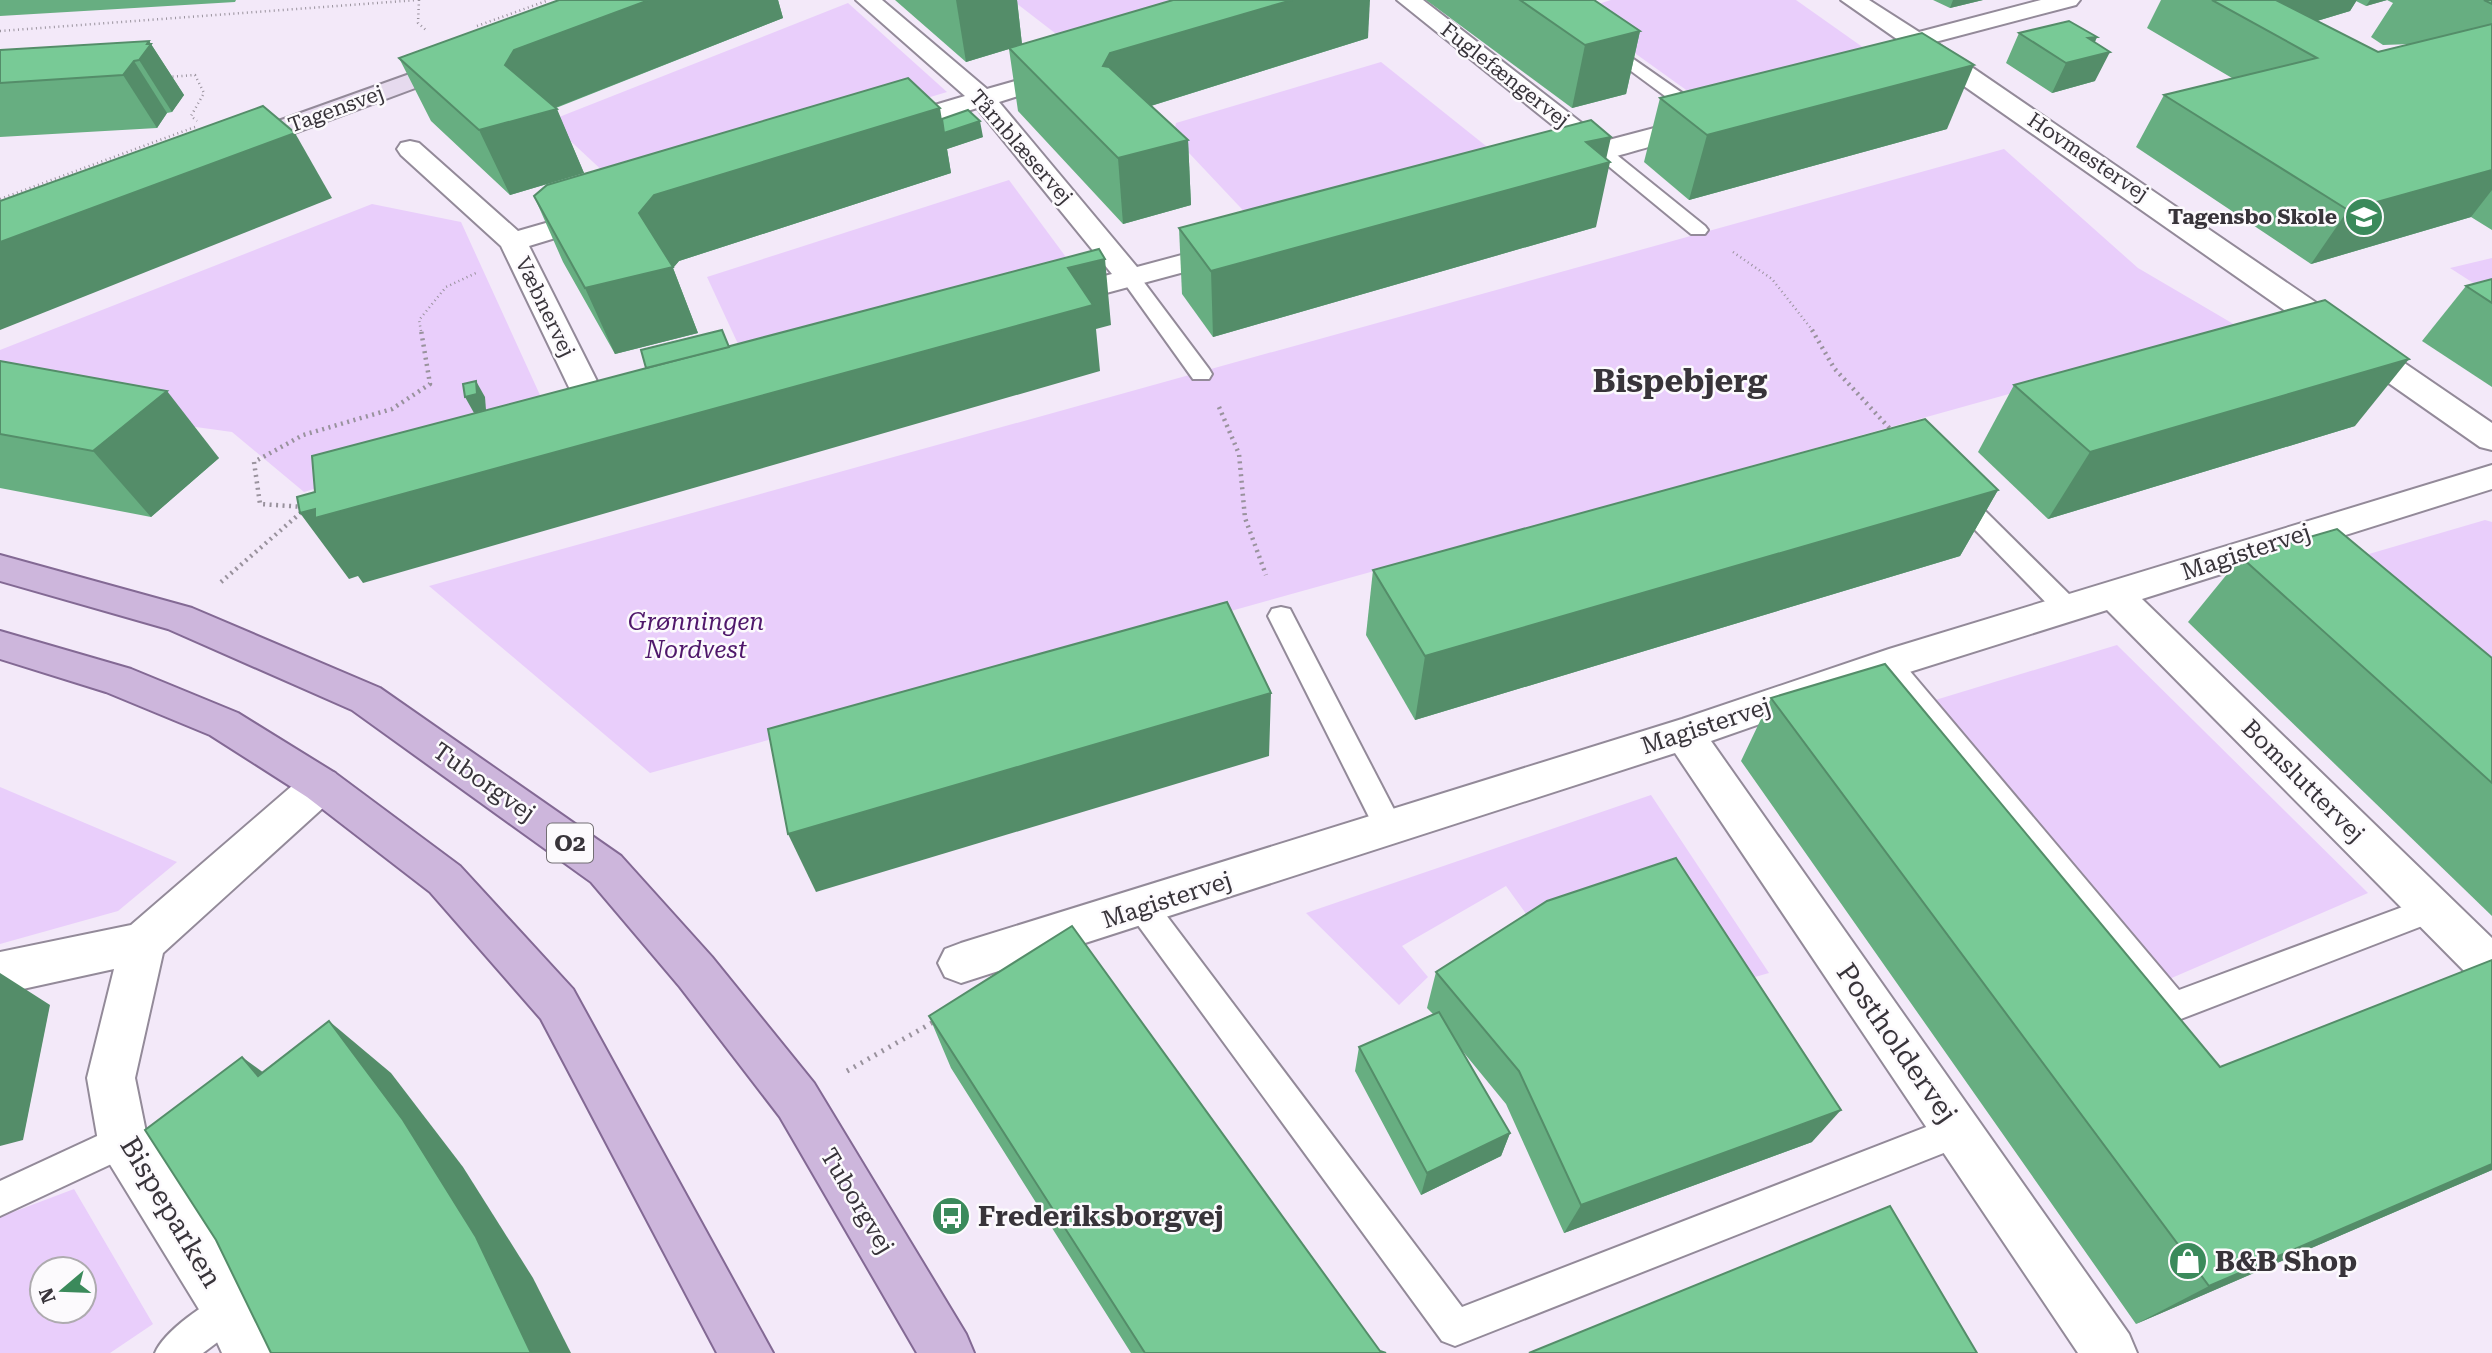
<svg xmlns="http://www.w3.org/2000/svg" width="2492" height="1353" font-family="'Roboto Serif',serif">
  <rect width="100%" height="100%" fill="#f3e9f9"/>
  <g fill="#e9cefb" fill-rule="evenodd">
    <polygon points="1012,0 1184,0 1064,40"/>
    <polygon points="1611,0 1796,0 1871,53 1696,97 1576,11"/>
    <polygon points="848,3 947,92 622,189 549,121"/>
    <polygon points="1381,62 1501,158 1255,223 1173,136 1176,123"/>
    <polygon points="2004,149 2138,268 2242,329 650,773 429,586"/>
    <polygon points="1009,180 1074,268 745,359 707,277"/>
    <polygon points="372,204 461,222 550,417 304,492 232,432 0,400 0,350"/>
    <polygon points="2492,258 2492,295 2450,268"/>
    <polygon points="2485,520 2492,522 2492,683 2345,561"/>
    <polygon points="2117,645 2368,893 2167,980 1932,701"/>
    <polygon points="0,787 177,862 118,911 0,944"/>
    <polygon points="1651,795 1769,973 1730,984 1532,922 1506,886 1402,946 1428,977 1399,1005 1306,913"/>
    <path d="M74 1189 153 1324 110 1353H0V1217ZM42 1269H84V1311H42Z"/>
  </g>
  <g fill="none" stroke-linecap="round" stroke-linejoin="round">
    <defs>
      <g id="lane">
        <polygon points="1606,40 1708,111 1711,115 1708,119 1696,119 1600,48 1600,42"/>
        <polygon points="1601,146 1607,147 1705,226 1708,230 1705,234 1691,234 1595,155 1592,151 1595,147"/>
        <polygon points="1130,271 1137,273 1209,369 1212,374 1209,379 1193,379 1120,277"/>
        <polygon points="1956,488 1964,490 2077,602 2081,609 2077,616 2068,618 2059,616 1948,502 1944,496 1948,490"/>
        <polygon points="1281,607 1290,609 1399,819 1403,828 1399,837 1389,840 1379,837 1268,616 1272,609"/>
        <polygon points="1889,654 1898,657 2179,990 2432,896 2443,900 2447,909 2443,918 2173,1022 2162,1017 1880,671 1876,664 1880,657"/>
        <polygon points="1143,895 1154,899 1462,1307 1957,1115 1969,1119 1974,1131 1969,1143 1455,1346 1442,1341 1132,917 1128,908 1132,899"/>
        <polygon points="123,1124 135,1129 140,1141 135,1153 0,1216 0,1181"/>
        <path d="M230 1292 243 1297 248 1310 243 1323 203 1353H155C164 1331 207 1301 230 1292Z"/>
      </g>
      <g id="street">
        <polygon points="856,0 882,0 987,89 1064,67 1073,69 1076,74 1073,79 999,102 1137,267 1230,242 1240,245 1244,251 1240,257 1069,303 1058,306 1047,303 1043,297 1047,291 1112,274 977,108 899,133 881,133 877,127 881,121 965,96"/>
        <path d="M1397 0H1423L1605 141 1700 116 1709 119 1713 124 1709 129C1680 137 1571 173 1549 168L1545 162 1549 156 1581 148Z"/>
        <polygon points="1841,0 1869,0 1919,32 2041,0 2080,0 2076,5 1935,42 2492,423 2492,450 2480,447"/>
        <polygon points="410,141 419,143 518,231 598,208 608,210 612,216 608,222 529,246 617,421 613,429 601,432 589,429 501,246 401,155 397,149 401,143"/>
        <polygon points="2492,465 2492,489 2142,599 2492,938 2492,989 2476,983 2107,610 1900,675 1711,741 2129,1334 2137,1353 2078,1353 1675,753 961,983 945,977 938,963 945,949 961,943 1682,719 1889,649"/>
        <polygon points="321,768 335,773 341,785 335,797 163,953 135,1078 146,1132 249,1291 277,1353 222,1353 211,1329 106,1158 98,1141 87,1078 114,969 0,994 0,952 131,925 307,773"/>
      </g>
      <polygon id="secondary" points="460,56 469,58 472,63 469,68 246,151 228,151 224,145 228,139"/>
      <g id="primary">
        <polygon points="0,555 192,608 380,688 621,856 712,957 814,1083 966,1334 974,1353 917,1353 780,1117 680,987 591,882 352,710 168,629 0,581"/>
        <polygon points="0,631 131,669 238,713 335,773 460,866 573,989 773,1353 717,1353 541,1019 430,892 307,797 210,735 106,692 0,659"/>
      </g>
    </defs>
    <use href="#lane" stroke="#938a99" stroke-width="4"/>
    <use href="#street" stroke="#938a99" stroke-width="4"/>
    <use href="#secondary" stroke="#938a99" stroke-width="4"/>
    <use href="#primary" stroke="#836994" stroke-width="4"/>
    <g stroke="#99929d" stroke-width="2.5" stroke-dasharray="1 3.5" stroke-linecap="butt">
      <polyline points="419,0 418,23 426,30"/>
      <polyline points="477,26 549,0"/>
      <polyline points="0,31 417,0"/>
      <polyline points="168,77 195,75 204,93 191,116 197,121"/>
      <polyline points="0,199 195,127"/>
      <polyline points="1733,252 1772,279 1813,331"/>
      <polyline points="421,331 419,320 446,287 476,273"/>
    </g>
    <g stroke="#99929d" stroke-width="4.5" stroke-dasharray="2 4.5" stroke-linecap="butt">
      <polyline points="1812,330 1834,368 1893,432"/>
      <polyline points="1219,407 1239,454 1245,518 1266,575"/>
      <polyline points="304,507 260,504 254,462 303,435 392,409 430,384 421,330"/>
      <polyline points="221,582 304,510"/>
    </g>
    <polyline stroke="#99929d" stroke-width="5" stroke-dasharray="2 6" stroke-linecap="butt" points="847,1071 937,1020"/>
    <use href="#lane" fill="#fff" fill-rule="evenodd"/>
    <use href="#street" fill="#fff" fill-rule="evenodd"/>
    <use href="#secondary" fill="#e6daee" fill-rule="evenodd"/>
    <use href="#primary" fill="#cdb6dc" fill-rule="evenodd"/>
  </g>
  <g fill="#67ae81" fill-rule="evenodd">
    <polygon points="0,0 236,0 235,2 0,16"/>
    <polygon points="559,0 778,0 783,18 556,108 584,173 510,195 431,121 399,58"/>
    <polygon points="895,0 1017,0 1022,44 1368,38 1151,106 1188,140 1191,205 1123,224 1018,111 1009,49 966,62"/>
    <polygon points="1426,0 1594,0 1640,31 1626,94 1572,108"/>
    <polygon points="1933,0 1983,0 1950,8"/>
    <path d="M2161 0H2492V230L2471 217 2311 264 2136 147 2164 95 2232 78 2147 28ZM2387 0 2393 3 2371 37 2383 45 2411 44 2378 52 2317 21 2350 11 2356 1 2366 6Z"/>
    <polygon points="2019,33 2097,37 2095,42 2095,81 2052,93 2006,63"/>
    <polygon points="149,41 184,95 172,112 167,113 157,128 0,137 0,50"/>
    <polygon points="1660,98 1947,129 1689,200 1644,162"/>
    <polygon points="942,119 983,137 947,149 951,173 679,261 673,268 698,333 615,354 563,262 534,196"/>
    <polygon points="1596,227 1213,337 1182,294 1179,228"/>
    <polygon points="2492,279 2492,387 2422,341 2466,286"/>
    <polygon points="0,361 219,458 151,517 0,488"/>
    <polygon points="2014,385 2355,426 2048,519 1978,452"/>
    <polygon points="1998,490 1960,556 1415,720 1366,635 1373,570"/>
    <polygon points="2241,557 2492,658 2492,916 2188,622"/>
    <polygon points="1771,698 2220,1067 2492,1170 2136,1324 1741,761"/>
    <polygon points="1436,972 1812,1142 1564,1233 1506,1104 1460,1048 1510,1133 1501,1156 1421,1195 1355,1071 1359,1047 1433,1014 1427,1008"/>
    <polygon points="929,1016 1380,1351 1386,1353 1131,1353 951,1068"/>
  </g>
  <g fill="#548d69">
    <polygon points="649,0 778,0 783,18 544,112 557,109 584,173 510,195 479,130 505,65 514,50"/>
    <polygon points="956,0 1017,0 1022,45 966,62"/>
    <polygon points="1292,0 1370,0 1368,38 1115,117 1103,66 1110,53"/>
    <polygon points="1953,0 1983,0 1950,8"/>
    <polygon points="2264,0 2357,0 2350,11 2274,34"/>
    <polygon points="2370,0 2387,0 2366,6"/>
    <polygon points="1640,31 1626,94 1572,108 1585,45"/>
    <polygon points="2097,37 2087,57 2110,52 2095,81 2052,93 2066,63 2088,38"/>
    <polygon points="149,41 184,95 172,112 139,60"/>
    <polygon points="134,61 167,113 157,128 123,75"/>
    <polygon points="1974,65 1947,129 1689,200 1707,135"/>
    <polygon points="940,108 944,133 980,121 983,137 947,149 951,173 679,261 673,268 698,333 615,354 585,288 639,213 654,195"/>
    <polygon points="295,133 332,198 0,330 0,242"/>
    <polygon points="1611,137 1605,164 1610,162 1596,227 1213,337 1211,271 1586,142"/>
    <polygon points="1188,140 1191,205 1123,224 1118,158"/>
    <polygon points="2492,170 2492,190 2471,217 2311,264 2348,210"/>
    <polygon points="1105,259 1111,325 1096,329 1100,371 363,583 358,576 349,579 300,513 1068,268"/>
    <polygon points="2409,359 2355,426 2048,519 2090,452"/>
    <polygon points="476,381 485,397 486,410 474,413 465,397"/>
    <polygon points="167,391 219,458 151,517 93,451"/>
    <polygon points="1998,490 1960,556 1415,720 1425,656"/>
    <polygon points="1271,693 1269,756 816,892 788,834"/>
    <polygon points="0,973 50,1005 23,1140 0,1146"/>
    <polygon points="329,1021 391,1073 463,1167 533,1278 571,1353 531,1353"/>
    <polygon points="242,1057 311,1107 258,1076"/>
    <polygon points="1841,1110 1812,1142 1564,1233 1581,1205"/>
    <polygon points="1510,1133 1501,1156 1421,1195 1427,1173"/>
    <polygon points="2492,1164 2492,1170 2136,1324 2209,1286"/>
  </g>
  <g fill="#78ca96" stroke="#548d69" stroke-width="2">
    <polygon points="559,0 649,0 514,50 505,65 557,109 479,130 399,58"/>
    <polygon points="1173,0 1292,0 1110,53 1103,66 1109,67 1188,140 1118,158 1009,48"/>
    <polygon points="1520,0 1594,0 1640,31 1585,45"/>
    <polygon points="2212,0 2276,0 2378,52 2492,24 2492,170 2348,210 2164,95 2317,58"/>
    <polygon points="2484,0 2492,0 2492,4"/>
    <polygon points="2069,21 2097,37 2088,38 2110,52 2066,63 2019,33"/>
    <polygon points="1922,33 1974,65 1707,135 1660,98"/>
    <polygon points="149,41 147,44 151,44 139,60 134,61 123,75 0,83 0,50"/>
    <polygon points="908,78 940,108 654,195 639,213 673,267 585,288 534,196 547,185"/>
    <polygon points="263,106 295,133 0,242 0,201"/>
    <polygon points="968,110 980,121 944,133 942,119"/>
    <polygon points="1591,120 1611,137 1586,142 1610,162 1211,271 1179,228"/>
    <polygon points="1099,249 1105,259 1068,268 1093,305 315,518 315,509 300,513 297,497 315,492 312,456"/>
    <polygon points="2492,279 2492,303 2466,286"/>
    <polygon points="2325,300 2409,359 2090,452 2014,385"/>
    <polygon points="722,330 729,347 646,368 641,350"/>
    <polygon points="0,361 167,391 93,451 0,434"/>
    <polygon points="476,381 477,394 465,397 463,384"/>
    <polygon points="1925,419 1998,490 1425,656 1373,570"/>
    <polygon points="2337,529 2492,658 2492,783 2241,557"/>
    <polygon points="1227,602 1271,693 788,834 768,729"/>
    <polygon points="1885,664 2220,1067 2492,960 2492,1164 2209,1286 1771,698"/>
    <polygon points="1676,858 1841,1110 1581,1205 1519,1071 1436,972 1547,901"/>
    <polygon points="1072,926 1380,1351 1386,1353 1145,1353 929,1016"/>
    <polygon points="1439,1012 1510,1133 1427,1173 1359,1047"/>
    <polygon points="329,1021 403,1120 476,1237 531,1353 271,1353 216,1240 145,1130 242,1057 258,1076"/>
    <polygon points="1890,1206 1977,1353 1529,1353"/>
  </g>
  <defs>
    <symbol id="school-disc" viewBox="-11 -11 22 22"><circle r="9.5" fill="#3b8a5b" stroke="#fcfafd"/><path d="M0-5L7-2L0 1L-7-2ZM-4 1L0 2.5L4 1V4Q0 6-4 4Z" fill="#fff"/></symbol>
    <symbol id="bus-disc" viewBox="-11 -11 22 22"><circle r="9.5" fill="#3b8a5b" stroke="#fcfafd"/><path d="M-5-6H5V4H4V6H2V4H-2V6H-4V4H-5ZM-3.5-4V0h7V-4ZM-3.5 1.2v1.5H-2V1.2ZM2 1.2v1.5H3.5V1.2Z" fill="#fff"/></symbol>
    <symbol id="shop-disc" viewBox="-11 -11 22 22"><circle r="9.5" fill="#3b8a5b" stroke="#fcfafd"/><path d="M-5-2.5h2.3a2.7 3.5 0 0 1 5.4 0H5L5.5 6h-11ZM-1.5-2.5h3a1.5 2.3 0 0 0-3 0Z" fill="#fff"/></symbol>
  </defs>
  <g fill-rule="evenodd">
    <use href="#school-disc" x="2342" y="195" width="44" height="44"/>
    <use href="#bus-disc" x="929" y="1194" width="44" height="44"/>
    <use href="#shop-disc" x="2166" y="1239" width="44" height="44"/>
  </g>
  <g text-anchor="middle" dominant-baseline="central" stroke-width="5" stroke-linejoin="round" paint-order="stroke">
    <g font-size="21" fill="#38343a" stroke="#fcfafd">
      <text transform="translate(1505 75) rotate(38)">Fuglefængervej</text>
      <text transform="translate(336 109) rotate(-20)">Tagensvej</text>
      <text transform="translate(1021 147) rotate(49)">Tårnblæservej</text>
      <text transform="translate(2088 157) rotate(34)">Hovmestervej</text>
      <text transform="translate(545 307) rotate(64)">Væbnervej</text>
    </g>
    <g font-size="21" font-weight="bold" fill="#38343a" stroke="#fcfafd" text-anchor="end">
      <text x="2337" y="217">Tagensbo Skole</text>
    </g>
    <rect fill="#fcfafd" stroke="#736f74" stroke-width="2" x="547" y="823.5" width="46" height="39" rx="5"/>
    <g font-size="23" font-weight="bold" fill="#38343a">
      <text x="570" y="843">O2</text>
    </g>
    <g font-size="24" fill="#38343a" stroke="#fcfafd">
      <text transform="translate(2246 552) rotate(-18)">Magistervej</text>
      <text transform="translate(1706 726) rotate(-18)">Magistervej</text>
      <text transform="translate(2303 781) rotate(45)">Bomsluttervej</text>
      <text transform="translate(484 782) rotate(35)">Tuborgvej</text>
      <text transform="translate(1167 900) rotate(-18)">Magistervej</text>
      <text transform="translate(857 1201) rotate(59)">Tuborgvej</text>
    </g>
    <g font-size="24" font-style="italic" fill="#4f176b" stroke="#fcfafd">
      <text x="696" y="622">Grønningen<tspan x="696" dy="28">Nordvest</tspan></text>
    </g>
    <g font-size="28" fill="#38343a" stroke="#fcfafd">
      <text transform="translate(1897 1043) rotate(55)">Postholdervej</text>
      <text transform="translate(171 1212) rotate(59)">Bispeparken</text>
    </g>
    <g font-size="28" font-weight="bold" fill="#38343a" stroke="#fcfafd" text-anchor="start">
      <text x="978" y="1216">Frederiksborgvej</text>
      <text x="2215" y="1261">B&amp;B Shop</text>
    </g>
    <g font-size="32" font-weight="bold" fill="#38343a" stroke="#fcfafd">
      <text x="1680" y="381">Bispebjerg</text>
    </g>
  </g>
  <g transform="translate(63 1290) rotate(251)"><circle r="33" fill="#fcfafd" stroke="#aeabaf" stroke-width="2"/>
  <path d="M0-5L12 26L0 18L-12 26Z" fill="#3b8a5b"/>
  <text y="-10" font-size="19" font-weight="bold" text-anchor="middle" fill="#38343a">N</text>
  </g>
</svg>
